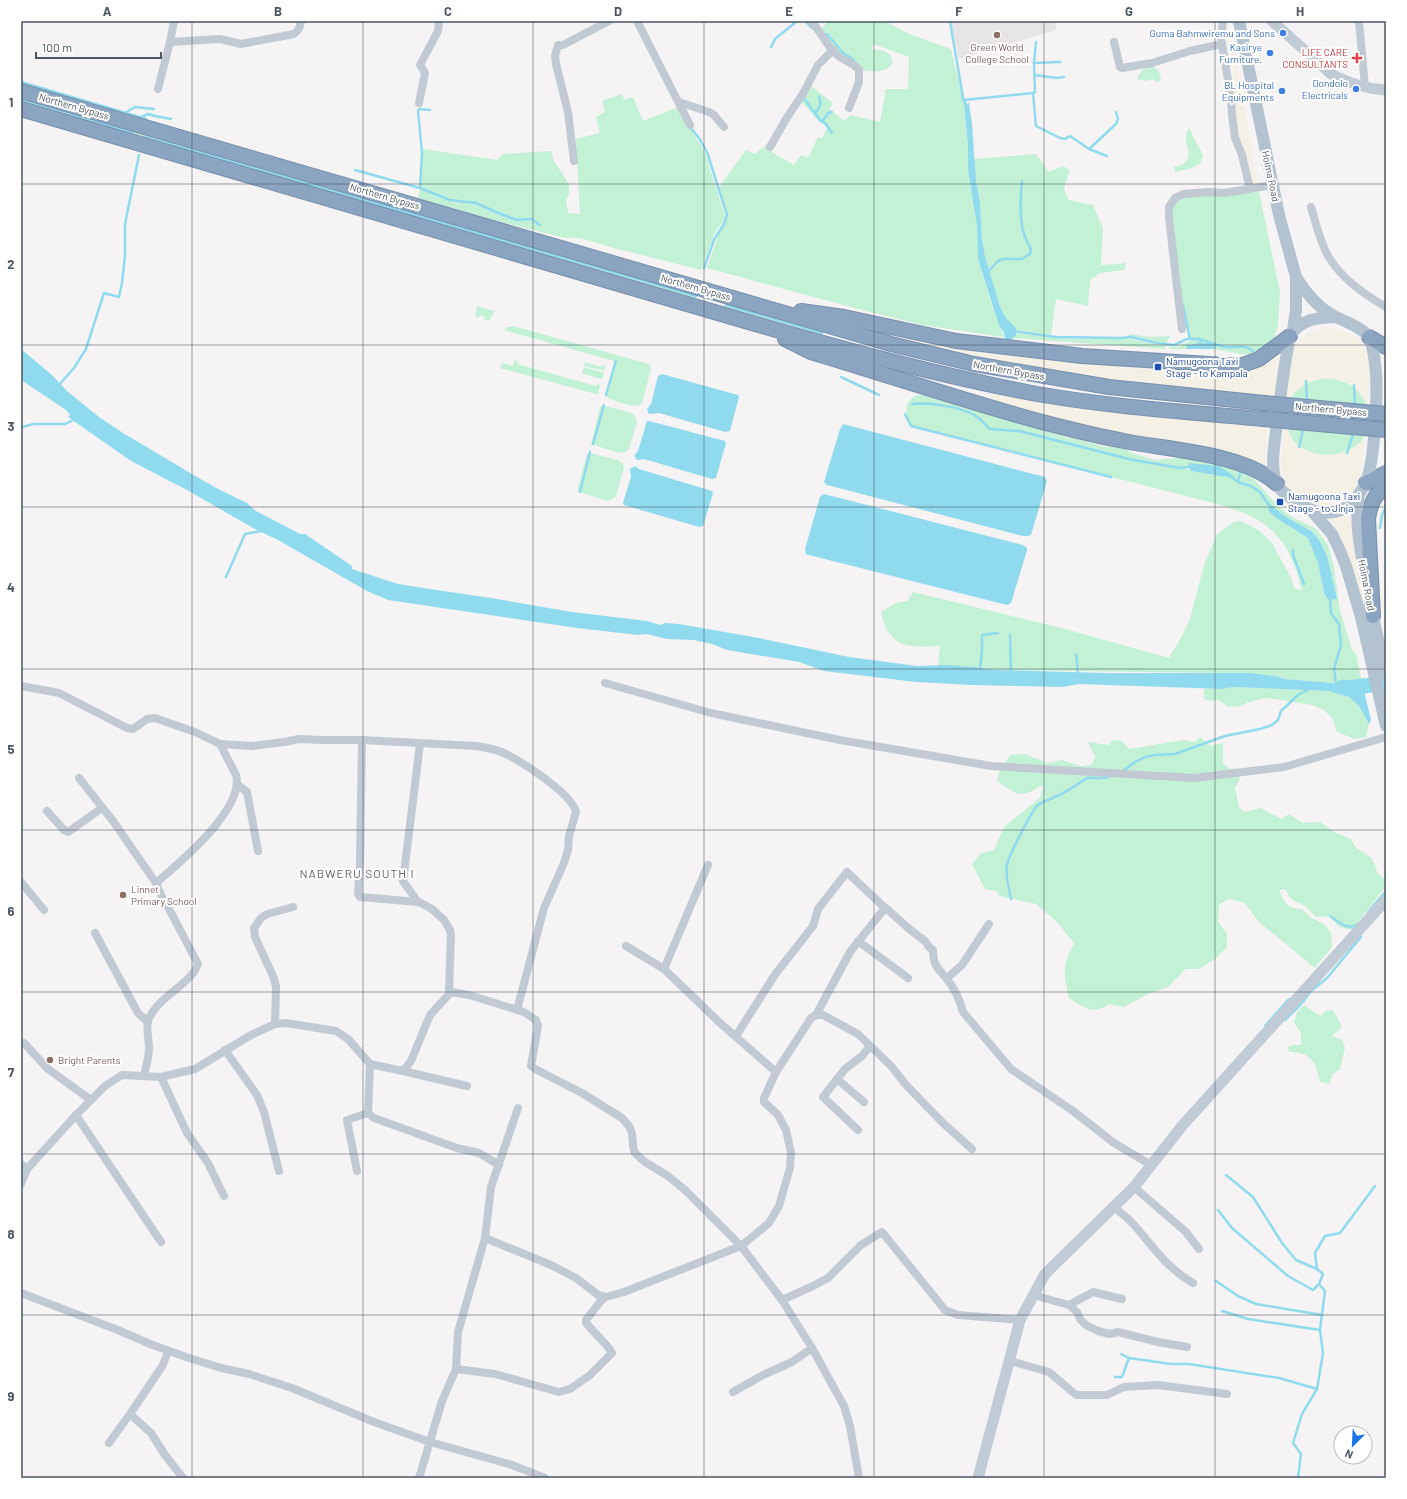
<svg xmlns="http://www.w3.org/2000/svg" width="1407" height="1499" font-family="Barlow,sans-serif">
  <rect width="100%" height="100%" fill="#f5f3f3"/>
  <polygon fill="#e6e4e5" points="951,21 1055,21 1056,30 959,59"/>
  <g fill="#c3f1d5" fill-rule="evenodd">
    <path d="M828 21H885L909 34 951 49 964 104 968 145V170L977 226 978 259 992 305 1004 337 995 336 923 325 858 309 707 268 718 236 728 216 719 187 746 150 755 154 767 144 770 151 794 165 801 155 808 158 818 137 822 138 827 128C825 124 823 124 819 121 812 115 808 107 800 101L810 85 833 103 829 109 845 121 850 115 880 122 886 89H908L909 57 874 44 871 49 885 51 891 56 893 63C892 64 889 68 888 68 883 72 869 72 863 70L846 59 820 31Z"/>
    <path d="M1152 66 1159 71 1161 80 1157 82 1152 79 1147 81 1137 79C1140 71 1144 68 1152 66Z"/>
    <polygon points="622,94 624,100 633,97 643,121 678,107 705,153 725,216 724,220 716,231 701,270 614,248 580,238 565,238 498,221 418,198 421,186 423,149 497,160 503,154 551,151 554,161 569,184 569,194 566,200 568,213 580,214 576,139 600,133 596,117 605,112 602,101"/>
    <polygon points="21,96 696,294 696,300 21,105"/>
    <path d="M1189 128 1203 155 1200 164 1189 169 1175 172 1174 167C1203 160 1178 143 1189 128Z"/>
    <polygon points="1036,154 1049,172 1063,166 1070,170 1064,189 1069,200 1093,205 1103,228 1101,265 1126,263 1125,270 1100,273 1090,280 1088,306 1056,299 1051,335 1016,330 1016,328 1006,318 1000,307 985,256 982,240 980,202 976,180 974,159"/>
    <polygon points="1259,192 1280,292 1278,325 1274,339 1267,346 1256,352 1248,354 1241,354 1214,349 1216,346 1192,345 1186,347 1187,349 1169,349 1169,347 1175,347 1191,341 1190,328 1184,328 1171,210 1179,197"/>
    <polygon points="725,302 784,320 783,324 778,324 726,308 724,306"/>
    <polygon points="476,306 495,311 493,313 490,320 484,320 485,317 480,315 479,318 475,316 477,308"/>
    <path d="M513 326 649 364 651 369 642 403C633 410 618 401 608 398L606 396 614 361 504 330 508 327Z"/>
    <polygon points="1016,333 1071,339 1130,339 1166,346 1165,349 1012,338"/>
    <polygon points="1129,334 1151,337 1170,336 1166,344 1137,337 1128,337"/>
    <polygon points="515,360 518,361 517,364 596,386 597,384 599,384 600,387 598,394 596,394 500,368 503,363 513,366 514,361"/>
    <polygon points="585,362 601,367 602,365 605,366 605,371 584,366"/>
    <polygon points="584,367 604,373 603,377 601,379 582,373"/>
    <path d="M1327 378C1349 381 1358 387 1368 407L1290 399C1299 385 1311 380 1327 378Z"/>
    <path d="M917 395H922L1069 438 1077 439 1105 447H1121L1132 453 1155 460 1179 458 1230 465 1243 471 1251 476 1278 506 1292 517 1315 528 1328 545 1333 562 1340 611 1352 650 1356 654 1362 682H1353L1349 685 1333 683 1285 679 1275 676 1220 673 995 670 975 667 938 665 940 646C909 648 888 648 881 612L896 603 908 601 913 592 1065 629 1169 658 1182 636 1190 619 1204 565 1217 534 1234 522 1241 521 1260 531 1272 543 1291 578 1295 589 1303 590C1300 587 1300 583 1299 579 1296 570 1293 561 1289 553 1268 514 1233 509 1194 498L911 426C905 413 902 403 917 395ZM1190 463 1193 464 1233 478 1191 471 1186 467ZM1276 518H1288L1311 531 1327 556 1336 599 1328 600 1324 593 1318 563 1308 538Z"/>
    <polygon points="602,405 632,413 636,418 637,422 629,448 626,452 619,453 591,444 600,407"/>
    <path d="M1288 428 1365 435C1352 465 1292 460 1288 428Z"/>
    <polygon points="589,453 618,460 623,464 624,467 616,496 613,499 607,501 577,491 587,454"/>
    <polygon points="1234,687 1328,691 1349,697 1359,706 1369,724 1366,737 1355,739 1337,732 1332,718 1324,710 1313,705 1266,698 1249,702 1240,706 1229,707 1218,700 1210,701 1204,699 1204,689 1222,689"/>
    <path d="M1200 737 1211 746 1223 743V764L1230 769 1237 768 1240 779 1235 788 1239 807 1244 812 1261 808 1281 819 1289 814 1303 823 1320 822 1334 832 1351 839 1355 847 1372 858 1378 874 1386 880V886L1352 930 1339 927 1330 916 1316 917 1305 906 1291 899 1285 889 1279 890C1285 903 1287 909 1302 909L1310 917 1324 924 1331 933 1332 947 1315 968 1259 922 1245 903 1229 899 1219 905 1218 922 1227 934V947L1215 959 1199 969H1186L1168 987 1148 994 1124 1007 1109 1004C1093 1016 1083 1007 1069 998 1063 971 1062 968 1074 943L1056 921 1036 904 999 896 997 891 985 889 972 864 981 853 994 850 1004 827 1040 798 1043 787 1041 785C1021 801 1015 793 997 781L1001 767 1011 755 1025 754 1047 763 1062 760 1081 766 1091 765 1096 757 1092 751 1088 742 1109 745 1112 740 1122 741 1129 749 1184 740 1195 742Z"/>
    <path d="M1304 1005 1320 1016 1326 1011 1333 1010 1342 1027 1332 1036 1342 1040 1345 1048 1340 1069 1333 1074 1329 1084 1320 1082C1317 1063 1310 1051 1289 1052L1288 1047 1293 1045H1301V1033L1294 1023 1297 1012Z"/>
  </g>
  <g fill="#f5f0e5">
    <polygon points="1226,21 1227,21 1237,65 1258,185 1252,186 1238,137 1232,58 1224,32"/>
    <polygon points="813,316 1100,360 1120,368 1193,373 1231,369 1275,354 1281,358 1274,397 1177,388 1094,378 1022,366 885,336"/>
    <path d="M1326 328C1378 332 1371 367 1367 406 1364 399 1361 393 1355 388 1343 377 1319 375 1305 384 1299 387 1293 394 1289 399H1285L1293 349 1299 341 1309 333Z"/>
    <polygon points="992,390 1071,405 1267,428 1266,464 1260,464 1230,454 1117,436 990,402"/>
    <path d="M1284 428H1288C1293 460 1348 464 1365 436 1363 449 1363 463 1360 475 1353 502 1329 512 1306 500 1296 495 1285 488 1283 477 1279 462 1283 443 1284 428Z"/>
    <path d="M1350 513 1369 623C1363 605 1357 587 1352 570 1345 549 1343 537 1330 518L1340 517Z"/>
  </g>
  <g fill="#90daee">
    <polygon points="969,103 972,124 976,180 980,202 982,240 985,256 1000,307 1006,318 1016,328 1016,335 1011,340 1005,339 1004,333 999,325 978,259 977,226 968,170 968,145 964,104"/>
    <polygon points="1197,343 1213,343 1216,346 1214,349 1187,349 1186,347 1187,345 1192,345"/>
    <polygon points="21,349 53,376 67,391 99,417 123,433 197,477 218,489 247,503 256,511 300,534 305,534 352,566 352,569 398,584 430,589 491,598 572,612 647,621 660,625 665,623 679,624 759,638 849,657 917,666 947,665 975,667 995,670 1106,673 1250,673 1275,676 1285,679 1333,683 1349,685 1353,682 1362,682 1371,720 1369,724 1359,706 1349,697 1328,691 1234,687 1222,689 1079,684 1063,687 972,685 916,682 824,671 799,662 727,650 712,644 694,640 667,639 646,634 638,635 577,628 388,600 367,591 278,540 253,528 187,490 131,461 68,417 70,415 66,410 21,380"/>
    <polygon points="662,374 738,395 739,397 730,431 725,432 659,413 649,414 647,409 651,404 658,376"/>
    <polygon points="647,421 649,421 725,441 726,443 716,478 712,479 644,459 637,460 634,456 638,451"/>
    <polygon points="843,424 1045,477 1047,481 1031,535 1027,536 1023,536 827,485 824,482 840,429"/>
    <polygon points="1189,463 1219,466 1234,476 1232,478 1191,471 1189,468 1185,467 1188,466"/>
    <polygon points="635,466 639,469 712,491 713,493 703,526 699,527 624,505 623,503 631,477 630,469"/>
    <polygon points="824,494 1023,545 1027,548 1027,550 1011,603 1007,605 809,555 806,554 805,549 820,497"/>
    <polygon points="1271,506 1288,518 1311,531 1319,540 1327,556 1337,599 1328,600 1324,593 1318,563 1308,538 1276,518 1268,510"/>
  </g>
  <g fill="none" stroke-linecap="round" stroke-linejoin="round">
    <g stroke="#90daee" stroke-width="2.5">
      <polyline points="805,21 812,28"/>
      <polyline points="950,21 963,98 966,105"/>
      <polyline points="827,34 842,52 854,60"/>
      <polyline points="771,47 775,39 797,21"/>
      <polyline points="1034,63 1060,62"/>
      <polyline points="1035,75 1057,78 1064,77"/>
      <polyline points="21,82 146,119"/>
      <polyline points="1033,93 1035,92 1034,63 1036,42"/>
      <polyline points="803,97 820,120 826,124 832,133"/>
      <polyline points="964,100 1033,93 1036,126 1060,138 1065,139 1070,136 1089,149 1107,156"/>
      <polyline points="21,101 133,133"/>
      <polyline points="125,113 135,107 154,109"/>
      <path d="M815 113C820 107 822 105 819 97"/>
      <path d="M141 117 148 114C156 117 163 117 171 119"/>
      <polyline points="822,122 828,113 832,112"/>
      <polyline points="690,127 699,138 707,152 727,215 724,224 714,240 704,268"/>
      <polyline points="145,137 696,296"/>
      <polyline points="1089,149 1116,124 1118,119 1116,112"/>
      <polyline points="355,170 420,188 450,200 476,203 496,212 517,220 532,219 540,225"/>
      <polyline points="420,188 422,153 418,111 419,109 430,110"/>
      <path d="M987 273 998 261 1003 259H1022L1030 254 1031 249C1018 230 1020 204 1022 181"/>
      <polyline points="726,305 822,333"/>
      <polyline points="1183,305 1190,339"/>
      <polyline points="1013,331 1056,337 1121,338 1131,337 1157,343 1174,345 1187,339 1200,339 1201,345"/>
      <path d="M1200 339C1208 342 1217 345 1225 347 1235 348 1245 344 1253 351"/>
      <polyline points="841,377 879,395"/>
      <polyline points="1306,381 1307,400"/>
      <polyline points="59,385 74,368 86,349 104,293 119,297 122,283 125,255 125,224 139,155"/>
      <polyline points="1354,385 1355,404"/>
      <polyline points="606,395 616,361"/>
      <path d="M912 404C927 402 963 407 976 416 981 419 985 425 990 429L1019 431 1133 460 1181 468 1187 467"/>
      <polyline points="905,414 911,426 1111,477"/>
      <polyline points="21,430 22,427 34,424 65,424 75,419"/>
      <polyline points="593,444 604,405"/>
      <polyline points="1299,447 1303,430"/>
      <polyline points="1347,453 1353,434"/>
      <polyline points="1231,477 1240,483 1251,486 1260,492 1268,504 1272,507"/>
      <polyline points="1238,481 1241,471"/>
      <polyline points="580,492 590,452"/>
      <polyline points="1380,528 1382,515 1386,507"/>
      <polyline points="1293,550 1293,555 1304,584"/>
      <polyline points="226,577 245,534 261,531"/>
      <polyline points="1330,597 1331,613 1339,624 1341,645 1334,669 1336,683"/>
      <polyline points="1010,635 1011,673"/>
      <polyline points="1076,654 1078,674"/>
      <polyline points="980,669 982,650 982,635 998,633"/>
      <polyline points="1123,771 1135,762 1145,757 1155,755 1175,754 1225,736 1260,729 1272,725 1278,720 1281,711 1298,695 1311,688"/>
      <path d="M1011 899C1009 888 1005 876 1007 865 1009 855 1031 812 1038 805 1043 801 1050 800 1055 797 1066 792 1077 785 1087 778 1097 777 1102 780 1111 776"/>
      <polyline points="1368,912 1386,891"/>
      <path d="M1330 916C1338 922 1347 930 1357 925"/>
      <polyline points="1285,1020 1301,1004 1311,991 1327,978 1361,937"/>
      <polyline points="1265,1026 1289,999"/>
      <polyline points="1226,1175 1253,1197 1282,1243 1296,1260 1317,1269"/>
      <polyline points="1218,1210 1232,1228 1288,1276 1313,1290 1319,1284"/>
      <polyline points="1216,1281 1238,1296 1256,1304 1322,1315"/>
      <polyline points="1222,1311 1248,1319 1320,1330"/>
      <polyline points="1121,1354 1129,1358 1171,1364 1189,1364 1279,1378 1317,1389"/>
      <polyline points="1115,1377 1122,1377 1129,1358"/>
      <polyline points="1298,1478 1301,1454 1293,1443 1302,1414 1317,1389 1323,1353 1320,1330 1325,1291 1319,1284 1323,1274 1317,1269 1315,1253 1325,1236 1340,1233 1375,1186"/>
    </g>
    <polyline stroke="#90daee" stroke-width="15" points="1343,687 1347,688 1386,683"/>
    <defs>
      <g id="highway">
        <polyline points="21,91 891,344 974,364 1109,387 1264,403"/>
        <path d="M21 109 752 323C846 350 941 376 1037 394 1112 407 1188 412 1263 419"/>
        <polyline points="801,311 844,317 956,341 1082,356 1240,366 1259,359 1290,336"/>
        <polyline points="1369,337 1386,347"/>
        <path d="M785 339 811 352C888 375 964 401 1042 422 1069 429 1097 436 1124 441 1169 450 1243 453 1277 484"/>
        <polyline points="1366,483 1386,473"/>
        <path d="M1373 616 1368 519C1370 505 1374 495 1386 486"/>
      </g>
    </defs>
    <use href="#highway" stroke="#7690ad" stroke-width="16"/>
    <g stroke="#c1cad2" stroke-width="8">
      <polyline points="637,21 690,125"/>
      <path d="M811 21C820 31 826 44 836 54 843 61 853 62 859 70V82L849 108"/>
      <polyline points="1223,21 1221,38 1231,98 1232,115 1235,138 1242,155 1250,189"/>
      <polyline points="1359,21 1365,87"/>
      <path d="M170 42 220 39 241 44 294 34C299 30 300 27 301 21"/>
      <polyline points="1114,42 1120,67 1122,68 1152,63 1190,51 1222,44"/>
      <polyline points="158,89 170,42 174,21"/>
      <polyline points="679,102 709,112 714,115 724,127"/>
      <polyline points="419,103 425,73 420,65 438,31 439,21"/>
      <polyline points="770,147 786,119 804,92 818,65 833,50"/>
      <polyline points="574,161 568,112 556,64 555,56 558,45 563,45 609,21"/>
      <path d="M1311 207C1315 221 1322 248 1330 259 1343 280 1365 295 1386 307"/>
      <polyline points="1182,329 1169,218 1169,207 1175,198 1183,194 1209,192 1224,193 1273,185"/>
      <polyline points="605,683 711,713 840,740 991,766 1194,778 1284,767 1386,737"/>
      <path d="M21 686 59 693 127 728 133 729 147 719 155 718 195 732 220 744 252 746 284 742 299 739 322 740H362L475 746C487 748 498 749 508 755 525 764 572 794 576 812L569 836 568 850 564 863 544 908 517 1010"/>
      <polyline points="362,740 360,862 358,894 360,897 418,902 423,904 432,909 444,920 450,930 451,935 449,990 451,992 469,995 524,1012 536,1020 538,1026 531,1066 537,1070 582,1093 622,1118 629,1126 632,1133 633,1146 635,1153 645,1162 668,1176 685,1190 741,1246 782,1300 812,1348 844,1406 850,1426 859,1478"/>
      <path d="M79 778 113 821 156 883 165 904 167 905 198 964C191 985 157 996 148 1021 146 1029 149 1040 149 1048 149 1057 146 1067 144 1076"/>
      <polyline points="238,785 247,792 258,851"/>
      <polyline points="47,811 64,830 68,832 102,808"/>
      <polyline points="21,882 44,910"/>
      <path d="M156 883C179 863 245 809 236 775L220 744"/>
      <polyline points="418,902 403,881 420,744"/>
      <polyline points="95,933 138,1013 148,1022"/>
      <polyline points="858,941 908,978"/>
      <polyline points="664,969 708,865"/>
      <polyline points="947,978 962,965 989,924"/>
      <polyline points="816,1015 850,952 885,908"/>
      <polyline points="275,1024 276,986 273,976 255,937 254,928 261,918 267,914 293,907"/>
      <path d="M736 1036 774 976 813 926 818 909 847 872 885 908 887 909 908 928 925 941 929 947 933 950C933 965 937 967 946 978 954 987 960 1001 963 1012L1011 1069 1073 1111 1114 1143 1151 1165"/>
      <polyline points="24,1043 48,1069 91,1100"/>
      <polyline points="225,1050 257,1095 264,1112 279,1171"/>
      <polyline points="370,1064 403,1071 411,1061 430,1015 451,992"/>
      <polyline points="403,1071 467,1086"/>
      <polyline points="776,1072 811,1018 816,1015 823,1015 858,1034 891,1066 907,1086 944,1124 972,1149"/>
      <polyline points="161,1077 187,1133 208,1163 224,1196"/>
      <polyline points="837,1079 864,1102"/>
      <polyline points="76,1115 161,1242"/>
      <polyline points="858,1130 823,1097 845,1069 862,1056 870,1046"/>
      <polyline points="21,1164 27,1169 76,1115 105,1086 122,1075 161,1077 195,1069 251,1035 275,1024 286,1023 336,1031 348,1039 370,1064 368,1113 374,1118 457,1148 479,1153 499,1165"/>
      <polyline points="357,1171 347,1120 368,1113"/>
      <polyline points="21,1184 27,1169"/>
      <polyline points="1134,1187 1186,1232 1199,1249"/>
      <path d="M1114 1207C1121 1213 1129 1219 1135 1226 1154 1248 1167 1268 1193 1283"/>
      <polyline points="485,1238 491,1187 518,1108"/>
      <polyline points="21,1293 118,1330 150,1344 186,1357 221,1368 249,1374 292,1388 374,1422 430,1442 512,1465 545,1478"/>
      <polyline points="1033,1295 1069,1305 1093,1292 1122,1299"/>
      <polyline points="782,1300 813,1286 828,1278 861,1245 882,1232 945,1310 958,1315 1020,1320"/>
      <polyline points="1069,1305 1077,1312 1080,1319 1086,1325 1098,1331 1110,1334 1118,1332 1158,1342 1187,1347"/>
      <polyline points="168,1351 163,1365 130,1414 151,1433 165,1455 183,1478"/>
      <polyline points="1010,1361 1049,1372 1076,1395 1107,1395 1124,1387 1158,1385 1227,1394"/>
      <polyline points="456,1369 495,1374 559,1392 570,1389 590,1375 612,1353 608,1347 586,1323 586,1320 604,1297"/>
      <polyline points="733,1392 763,1375 792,1362 812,1348"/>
      <polyline points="109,1443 130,1414"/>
      <polyline points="419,1478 442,1401 456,1369 458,1332 485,1238 551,1265 576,1278 598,1295 606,1297 624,1292 741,1246 769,1223 779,1206 790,1168 791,1153 786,1130 778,1115 764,1102 764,1098 776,1072 719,1022 664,969 626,946"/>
    </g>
    <g stroke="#c1cbd6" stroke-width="11">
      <path d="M1272 21 1331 74C1348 83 1367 89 1386 90"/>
      <polyline points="978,1478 1020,1320 1045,1274 1134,1187 1182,1126 1386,900"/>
    </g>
    <g stroke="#b3c2d1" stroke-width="12">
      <polyline points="1239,21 1279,215 1296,277 1296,310 1293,330"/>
      <path d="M1296 277C1306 293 1319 309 1336 317 1346 322 1363 328 1369 337 1371 339 1371 344 1372 346 1377 366 1377 386 1376 406 1373 440 1377 492 1341 510 1332 514 1318 513 1309 509 1300 505 1280 492 1276 483 1270 464 1275 442 1277 423 1281 393 1284 365 1290 336 1300 319 1317 318 1334 317"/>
      <path d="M1359 494C1354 523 1361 552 1366 580"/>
      <polyline points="1311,510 1332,534 1340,551 1346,566 1361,617 1386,726"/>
      <polyline points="1371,608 1386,675"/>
    </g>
    <use href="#highway" stroke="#8ba5c1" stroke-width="14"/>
    <defs>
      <g id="highway-bridge">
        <polyline points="1264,403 1386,414"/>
        <polyline points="1263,419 1386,430"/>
      </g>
    </defs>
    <use href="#highway-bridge" stroke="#7690ad" stroke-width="16" stroke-linecap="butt"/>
    <use href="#highway-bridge" stroke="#8ba5c1" stroke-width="14"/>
  </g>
  <path fill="none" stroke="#4a5661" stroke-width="1" stroke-opacity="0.55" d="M192 21V1478M363 21V1478M533 21V1478M704 21V1478M874 21V1478M1044 21V1478M1215 21V1478M21 184H1386M21 345H1386M21 507H1386M21 669H1386M21 830H1386M21 992H1386M21 1154H1386M21 1315H1386"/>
  <g fill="#3f7fe0" stroke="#fff" stroke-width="1.5">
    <circle cx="1283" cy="33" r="4"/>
    <circle cx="1270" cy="53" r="4"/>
    <circle cx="1356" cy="89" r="4"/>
    <circle cx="1282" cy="91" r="4"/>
  </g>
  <g fill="#8d6e63" stroke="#fff" stroke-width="1.5">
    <circle cx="997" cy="35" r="4"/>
    <circle cx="123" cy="895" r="4"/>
    <circle cx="50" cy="1060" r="4"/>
  </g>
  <path fill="#e0444e" stroke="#fff" stroke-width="1.5" d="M1355 52h4v4h4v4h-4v4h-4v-4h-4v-4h4z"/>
  <g fill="#1a4fb4" stroke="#fff" stroke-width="1.5">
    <rect x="1154" y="363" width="8" height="8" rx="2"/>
    <rect x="1276" y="498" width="8" height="8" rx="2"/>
  </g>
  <g text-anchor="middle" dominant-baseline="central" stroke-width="4" stroke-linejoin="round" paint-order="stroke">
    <g font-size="10" fill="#366cbe" stroke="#fff" text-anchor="end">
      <text x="1275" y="33">Guma Bahmwiremu and Sons</text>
      <text x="1262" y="47">Kasirye<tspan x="1262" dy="12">Furniture.</tspan></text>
      <text x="1348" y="83">Dondolo<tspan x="1348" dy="12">Electricals</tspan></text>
      <text x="1274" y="85">BL Hospital<tspan x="1274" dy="12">Equipments</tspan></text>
    </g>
    <g font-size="10" fill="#785e54" stroke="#fff" text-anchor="start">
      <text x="997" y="47" text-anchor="middle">Green World<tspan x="997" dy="12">College School</tspan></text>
      <text x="131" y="889">Linnet<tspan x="131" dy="12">Primary School</tspan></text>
      <text x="58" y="1060">Bright Parents</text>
    </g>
    <g font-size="10" fill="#be3a42" stroke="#fff" text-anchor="end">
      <text x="1348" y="52">LIFE CARE<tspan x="1348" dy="12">CONSULTANTS</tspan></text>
    </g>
    <g font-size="10" fill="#4a5661" stroke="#fff">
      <text transform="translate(74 106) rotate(16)">Northern Bypass</text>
      <text transform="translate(1271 176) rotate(78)">Hoima Road</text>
      <text transform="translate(385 196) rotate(16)">Northern Bypass</text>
      <text transform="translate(696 287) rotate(16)">Northern Bypass</text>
      <text transform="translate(1009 370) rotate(10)">Northern Bypass</text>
      <text transform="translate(1331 409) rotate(5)">Northern Bypass</text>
      <text transform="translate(1367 585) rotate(79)">Hoima Road</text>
    </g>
    <g font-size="10" fill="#164399" stroke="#fff" text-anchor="start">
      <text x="1166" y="361">Namugoona Taxi<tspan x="1166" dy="12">Stage - to Kampala</tspan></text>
      <text x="1288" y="496">Namugoona Taxi<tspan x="1288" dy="12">Stage - to Jinja</tspan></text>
    </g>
    <g font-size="12" letter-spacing="1" fill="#5f6368" stroke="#fff">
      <text x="357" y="873">NABWERU SOUTH I</text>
    </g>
  </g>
  <rect width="1407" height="1499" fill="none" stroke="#ffffff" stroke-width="44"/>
  <g transform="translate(1353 1445) rotate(204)"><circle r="19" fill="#ffffff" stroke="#b7bbc0"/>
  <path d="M0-3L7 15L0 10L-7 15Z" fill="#1a73e8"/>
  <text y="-6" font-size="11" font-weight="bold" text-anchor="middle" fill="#4a5661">N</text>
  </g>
  <path d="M36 52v6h125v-6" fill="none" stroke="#4a5661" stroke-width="2"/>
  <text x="42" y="52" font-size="12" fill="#4a5661" stroke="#ffffff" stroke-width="3" paint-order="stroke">100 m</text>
  <rect x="22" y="22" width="1363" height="1455" fill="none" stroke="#4a5661" stroke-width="1.5"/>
  <g font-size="13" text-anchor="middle" font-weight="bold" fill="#4a5661">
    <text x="107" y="16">A</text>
    <text x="278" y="16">B</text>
    <text x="448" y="16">C</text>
    <text x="618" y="16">D</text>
    <text x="789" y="16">E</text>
    <text x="959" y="16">F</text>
    <text x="1129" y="16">G</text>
    <text x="1300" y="16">H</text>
    <text x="11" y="107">1</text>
    <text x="11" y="269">2</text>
    <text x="11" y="431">3</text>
    <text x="11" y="592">4</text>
    <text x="11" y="754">5</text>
    <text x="11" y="916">6</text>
    <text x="11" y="1077">7</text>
    <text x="11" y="1239">8</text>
    <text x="11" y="1401">9</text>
  </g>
</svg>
